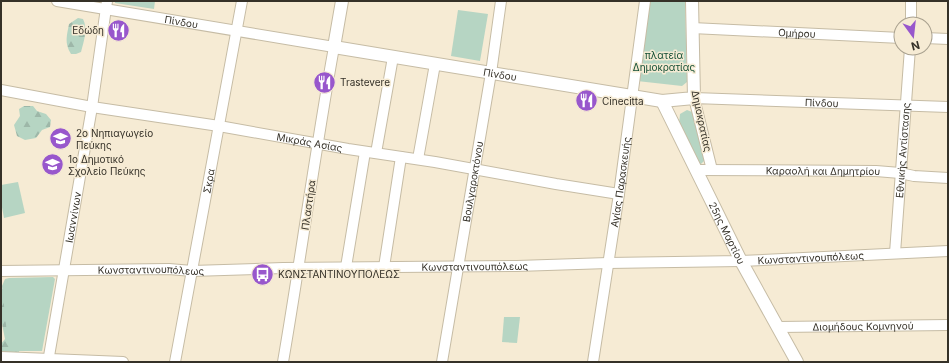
<svg xmlns="http://www.w3.org/2000/svg" width="949" height="363" font-family="Inter,sans-serif">
  <defs>
    <pattern id="forest-firs" width="22" height="20" patternUnits="userSpaceOnUse"><rect width="22" height="20" fill="#b6d5c3"/><path d="M5 1l3.5 6h-7zM16 11l3.5 6h-7z" fill="#9db7a8"/></pattern>
  </defs>
  <rect width="100%" height="100%" fill="#f6ebd4"/>
  <g fill="url(#forest-firs)">
    <path d="M78 18 83 19C88 29 84 41 81 52L76 54H71C64 43 67 35 69 24Z"/>
    <polygon points="24,106 33,106 37,111 46,114 51,120 50,127 42,130 36,138 25,140 17,136 14,125 20,116 19,109"/>
    <polygon points="2,289 7,289 20,341 19,352 1,354 1,344 5,339 1,319"/>
  </g>
  <g fill="#b6d5c3">
    <polygon points="115,1 155,1 154,9 115,3"/>
    <polygon points="648,1 685,1 687,82 682,86 637,81"/>
    <polygon points="458,10 488,14 480,61 451,56"/>
    <polygon points="687,110 692,112 705,160 701,164 699,164 679,124 680,114"/>
    <polygon points="18,182 25,213 4,218 1,202 1,185"/>
    <polygon points="53,277 55,279 42,351 12,351 8,344 2,286 5,279 9,278"/>
    <polygon points="504,317 520,317 517,343 502,342"/>
  </g>
  <g fill="none" stroke-linecap="round" stroke-linejoin="round">
    <defs>
      <g id="minor">
        <path id="s1" d="M57 1 334 47C315 152 301 257 283 362"/>
        <polyline points="911,24 911,1"/>
        <path id="s2" d="M692 28 901 38"/>
        <polyline points="925,38 948,39"/>
        <path id="s3" d="M1 90 92 107 219 126 348 149 435 162 556 184 619 194"/>
        <polyline points="376,153 393,57"/>
        <polyline points="418,159 435,64"/>
        <path id="s4" d="M697 170 876 171 900 173 914 176 948 178"/>
        <path id="s5" d="M712 170 694 98 948 107"/>
        <path id="s6" d="M895 253 910 48"/>
        <polyline points="346,267 365,152"/>
        <polyline points="384,267 401,157"/>
        <path id="s7" d="M1 271 169 269 192 271 283 268 517 266 608 263 741 261 948 251"/>
        <path id="s8" d="M779 327 948 325"/>
        <polyline points="1,357 123,362"/>
        <path id="s9" d="M48 362 92 107 107 1"/>
        <path id="s10" d="M175 362 242 1"/>
        <path id="s11" d="M442 362 491 73 501 1"/>
        <path id="s12" d="M593 362 619 194 645 1"/>
      </g>
      <g id="tertiary">
        <path id="s13" d="M342 1 334 47 662 101 694 98 692 1"/>
        <path id="s14" d="M662 101 741 261 797 362"/>
      </g>
    </defs>
    <use href="#minor" stroke="#c6bca5" stroke-width="12"/>
    <use href="#tertiary" stroke="#c6bca5" stroke-width="14"/>
    <use href="#minor" stroke="#fff" stroke-width="10"/>
    <use href="#tertiary" stroke="#fff" stroke-width="12"/>
  </g>
  <defs>
    <symbol id="restaurant-disc" viewBox="-11 -11 22 22"><circle r="9.5" fill="#9857cc" stroke="#f6ebd4"/><path d="M-5-6h1v4h1v-4h1v4h1v-4h1v5L-1.5 .5V6h-2V.5L-5-1ZM5-6V6H3V1.5H1.5Q1.5-4 5-6Z" fill="#fff"/></symbol>
    <symbol id="school-disc" viewBox="-11 -11 22 22"><circle r="9.5" fill="#9857cc" stroke="#f6ebd4"/><path d="M0-5L7-2L0 1L-7-2ZM-4 1L0 2.5L4 1V4Q0 6-4 4Z" fill="#fff"/></symbol>
    <symbol id="bus-disc" viewBox="-11 -11 22 22"><circle r="9.5" fill="#9857cc" stroke="#f6ebd4"/><path d="M-5-6H5V4H4V6H2V4H-2V6H-4V4H-5ZM-3.5-4V0h7V-4ZM-3.5 1.2v1.5H-2V1.2ZM2 1.2v1.5H3.5V1.2Z" fill="#fff"/></symbol>
  </defs>
  <g fill-rule="evenodd">
    <use href="#restaurant-disc" x="106" y="18" width="25" height="25"/>
    <use href="#restaurant-disc" x="312" y="70" width="25" height="25"/>
    <use href="#restaurant-disc" x="574" y="88" width="25" height="25"/>
    <use href="#school-disc" x="48" y="126" width="25" height="25"/>
    <use href="#school-disc" x="40" y="152" width="25" height="25"/>
    <use href="#bus-disc" x="250" y="262" width="25" height="25"/>
  </g>
  <g text-anchor="middle" dominant-baseline="central" stroke-width="3" stroke-linejoin="round" paint-order="stroke">
    <g font-size="10" fill="#353128" stroke="#f6ebd4">
      <text stroke="none"><textPath href="#s1" startOffset="126">Πίνδου</textPath></text>
      <text stroke="none"><textPath href="#s2" startOffset="105">Ομήρου</textPath></text>
      <text stroke="none"><textPath href="#s13" startOffset="215">Πίνδου</textPath></text>
      <text stroke="none"><textPath href="#s5" startOffset="202">Πίνδου</textPath></text>
      <text transform="translate(702 121) rotate(78)">Δημοκρατίας</text>
      <text stroke="none"><textPath href="#s3" startOffset="313">Μικράς Ασίας</textPath></text>
      <text stroke="none"><textPath href="#s6" startOffset="103">Εθνικής Αντίστασης</textPath></text>
      <text stroke="none"><textPath href="#s4" startOffset="126">Καραολή και Δημητρίου</textPath></text>
      <text stroke="none"><textPath href="#s10" startOffset="184">Σκρα</textPath></text>
      <text stroke="none"><textPath href="#s11" startOffset="183">Βουλγαροκτόνου</textPath></text>
      <text stroke="none"><textPath href="#s12" startOffset="182">Αγίας Παρασκευής</textPath></text>
      <text transform="translate(308 205) rotate(-82)">Πλαστήρα</text>
      <text stroke="none"><textPath href="#s9" startOffset="147">Ιωαννίνων</textPath></text>
      <text stroke="none"><textPath href="#s14" startOffset="147">25ης Μαρτίου</textPath></text>
      <text stroke="none"><textPath href="#s7" startOffset="810">Κωνσταντινουπόλεως</textPath></text>
      <text stroke="none"><textPath href="#s7" startOffset="474">Κωνσταντινουπόλεως</textPath></text>
      <text stroke="none"><textPath href="#s7" startOffset="150">Κωνσταντινουπόλεως</textPath></text>
      <text stroke="none"><textPath href="#s8" startOffset="84">Διομήδους Κομνηνού</textPath></text>
    </g>
    <g font-size="10" fill="#353128" stroke="#f6ebd4" text-anchor="start">
      <text x="104" y="30" text-anchor="end">Εδώδη</text>
      <text x="340" y="82">Trastevere</text>
      <text x="602" y="101">Cinecitta</text>
      <text x="76" y="133">2ο Νηπιαγωγείο<tspan x="76" dy="12">Πεύκης</tspan></text>
      <text x="68" y="159">1ο Δημοτικό<tspan x="68" dy="12">Σχολείο Πεύκης</tspan></text>
      <text x="278" y="274">ΚΩΝΣΤΑΝΤΙΝΟΥΠΟΛΕΩΣ</text>
    </g>
    <g font-size="10" fill="#124e34" stroke="#f6ebd4">
      <text x="664" y="55">πλατεία<tspan x="664" dy="12">Δημοκρατίας</tspan></text>
    </g>
  </g>
  <rect width="949" height="363" fill="none" stroke="#353128" stroke-width="4"/>
  <g transform="translate(913 36) rotate(165)"><circle r="19" fill="#f6ebd4" stroke="#a9a18f"/>
  <path d="M0-3L7 15L0 10L-7 15Z" fill="#9857cc"/>
  <text y="-6" font-size="11" font-weight="bold" text-anchor="middle" fill="#353128">N</text>
  </g>
</svg>
